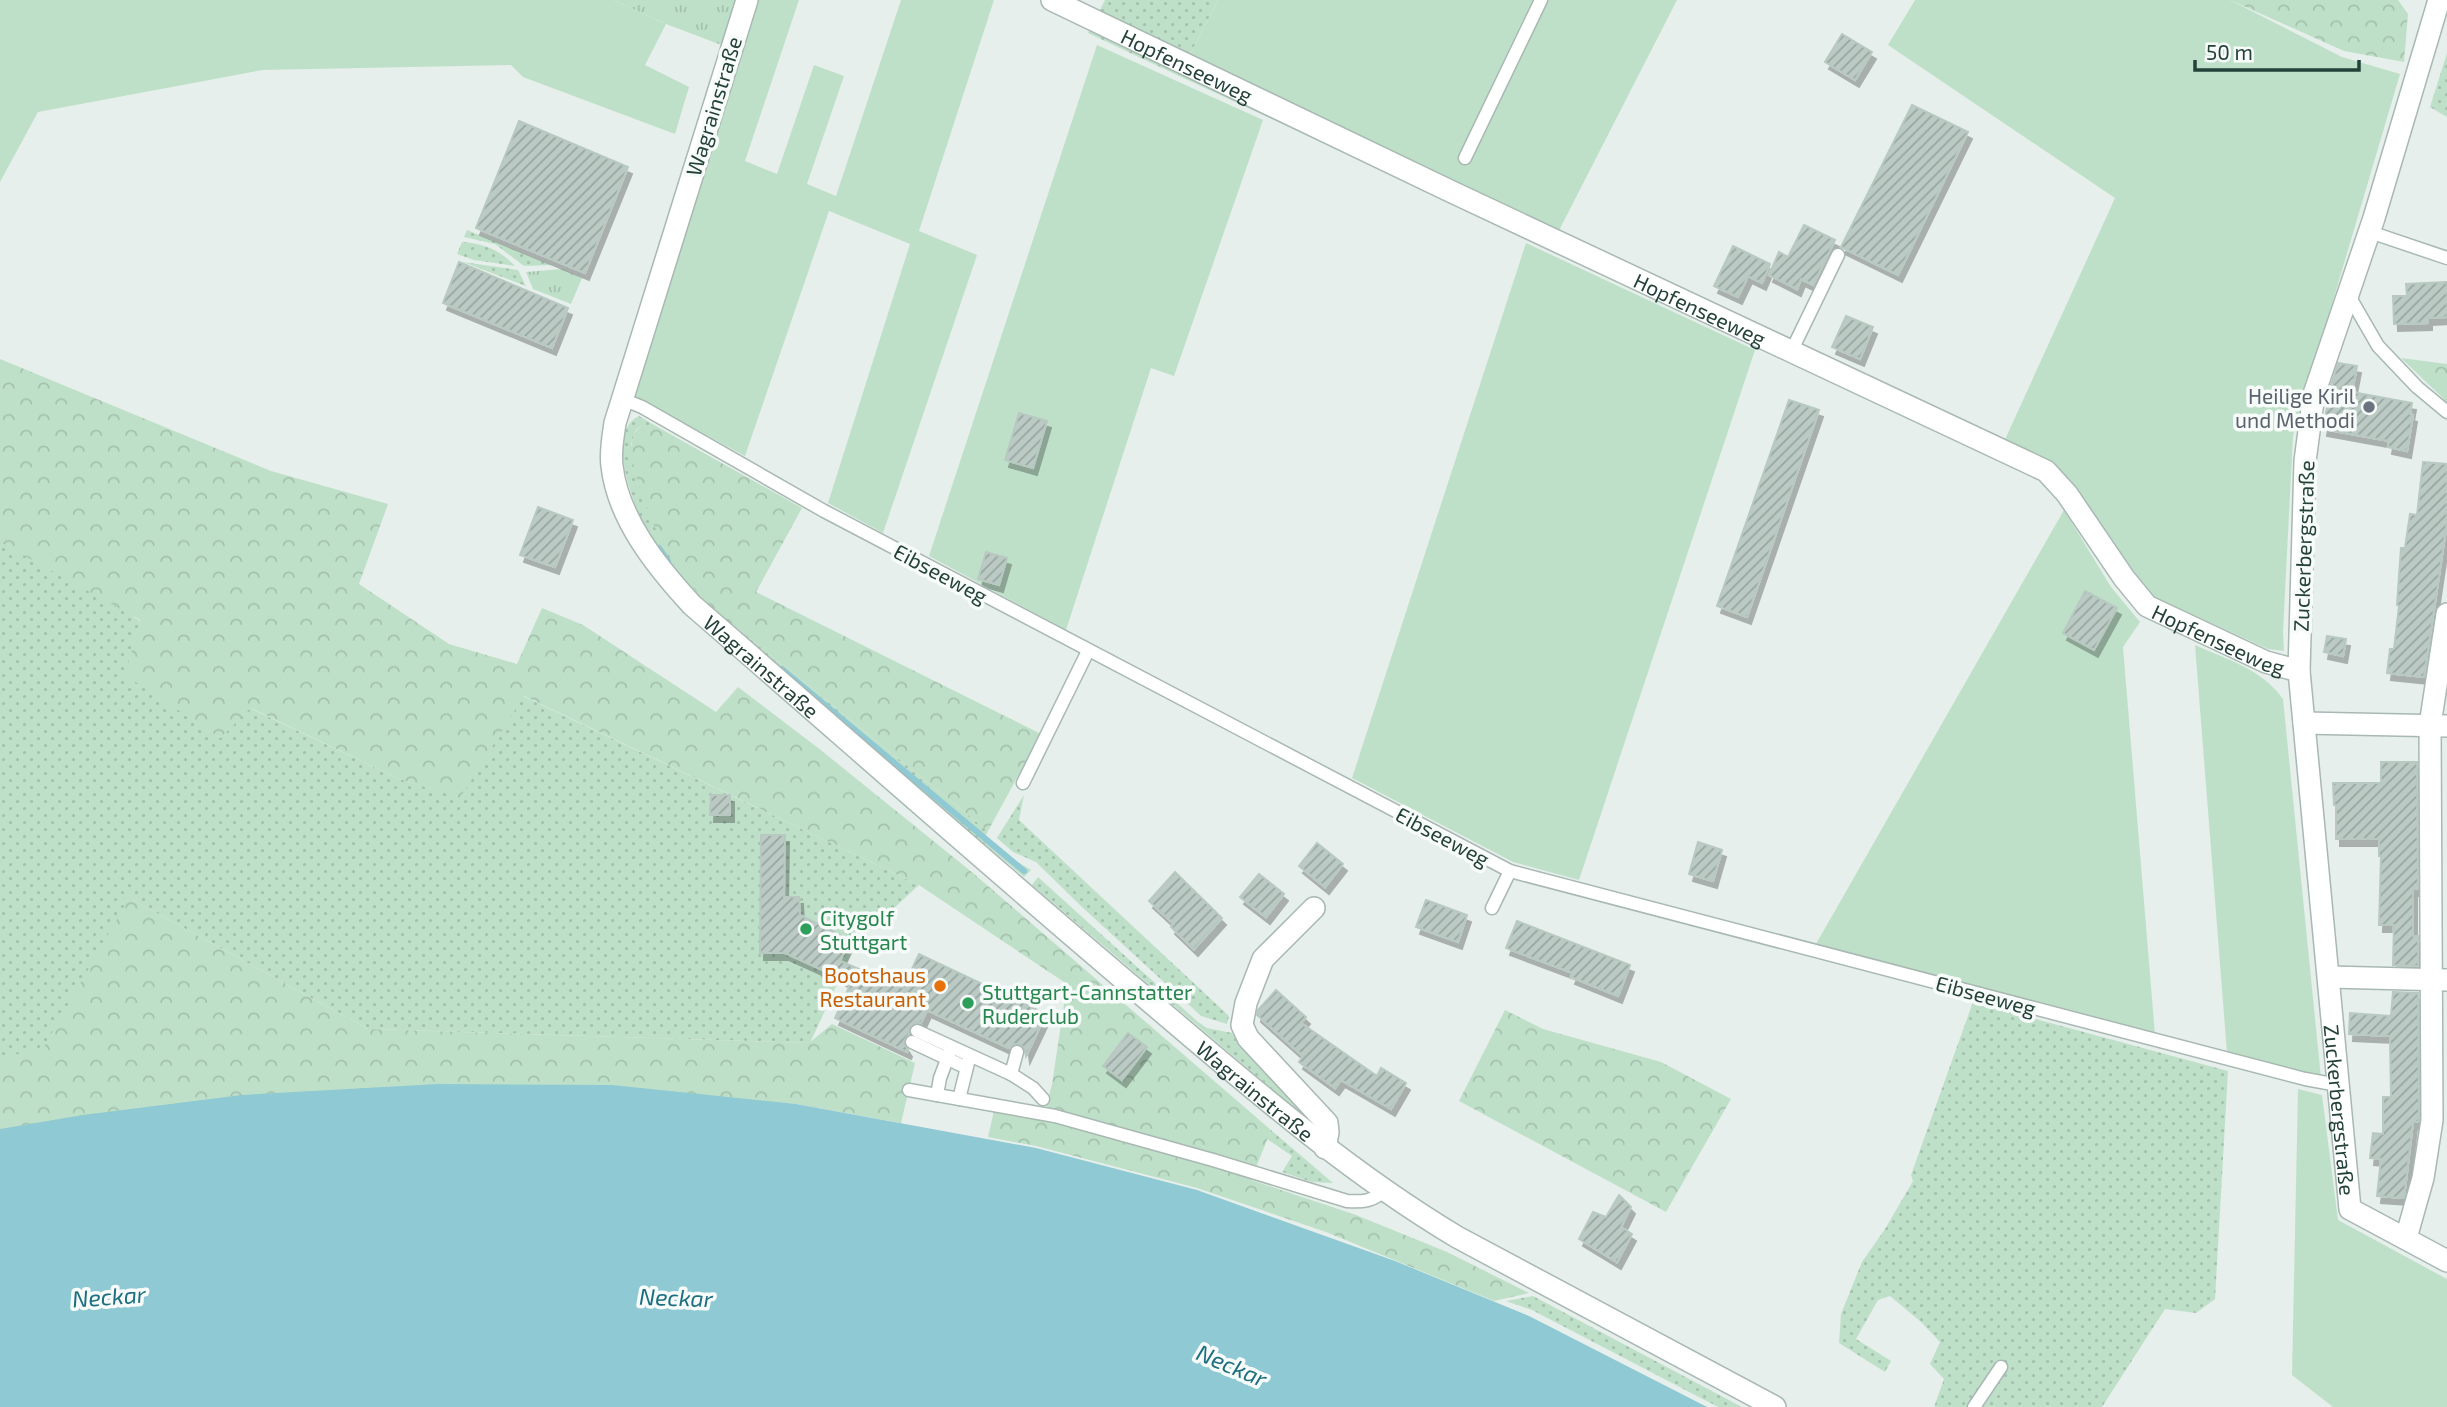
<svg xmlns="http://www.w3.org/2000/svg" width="2447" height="1407" font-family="'Exo 2',sans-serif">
  <defs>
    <pattern id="grass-dots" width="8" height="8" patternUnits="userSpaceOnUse" patternTransform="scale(1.75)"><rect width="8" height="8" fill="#bfe0c8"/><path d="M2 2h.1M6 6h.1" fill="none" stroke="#a4c1ad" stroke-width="1.8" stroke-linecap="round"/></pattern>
    <pattern id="forest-crowns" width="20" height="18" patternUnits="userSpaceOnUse" patternTransform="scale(1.75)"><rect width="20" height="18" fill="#bfe0c8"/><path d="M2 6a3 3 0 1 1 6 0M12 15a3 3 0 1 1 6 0" fill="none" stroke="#a4c1ad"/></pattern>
    <pattern id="park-tufts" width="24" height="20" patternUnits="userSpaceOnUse" patternTransform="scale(1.75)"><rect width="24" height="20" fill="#bfe0c8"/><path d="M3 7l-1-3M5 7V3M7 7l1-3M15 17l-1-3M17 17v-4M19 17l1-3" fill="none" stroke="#a4c1ad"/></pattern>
    <pattern id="building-hatch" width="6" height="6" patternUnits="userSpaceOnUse" patternTransform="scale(1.75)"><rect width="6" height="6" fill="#bbcac4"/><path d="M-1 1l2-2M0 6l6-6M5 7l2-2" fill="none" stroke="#98a6a0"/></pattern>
    <filter id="shadow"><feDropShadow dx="4" dy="7" stdDeviation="0" flood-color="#0004"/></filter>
  </defs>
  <rect width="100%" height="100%" fill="#e6efeb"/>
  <g fill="url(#grass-dots)">
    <polygon points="1105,0 1218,0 1179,76 1088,33"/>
    <polygon points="2447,53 2447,117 2430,107"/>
    <polygon points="467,230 551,265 524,266 495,244 464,237"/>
    <path d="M462 242C483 243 500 250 515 266L474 260 457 254Z"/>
    <polygon points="463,262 518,270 526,286"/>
    <polygon points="0,366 134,617 140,621 126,674 220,738 250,708 397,778 459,797 523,696 919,885 856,943 810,1043 368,1029 129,898 125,907 364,1037 451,1092 0,1139"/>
    <path d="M639 416 654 425H643L636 430 631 444 675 564 707 604 988 831 985 837 1011 858 1031 870 1024 877 704 608C692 596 676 583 666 568 649 541 596 436 639 416Z"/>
    <polygon points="1024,795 1019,820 1229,1016 1227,1024 1201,1016 1082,907 1036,862 1013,852 997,838"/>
    <polygon points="1038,877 1198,1022 1207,1028 1232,1033 1240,1046 1314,1118 1315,1123 1312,1123 1032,885"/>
    <polygon points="1973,1002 2228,1071 2215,1299 2196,1313 2165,1309 2102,1407 1934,1407 1944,1379 1930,1364 1940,1342 1921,1322 1890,1296 1878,1300 1856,1339 1891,1361 1885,1372 1839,1343 1841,1314 1862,1262 1885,1229 1913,1181 1911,1175"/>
    <polygon points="1271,1130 1333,1183 1312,1182 1282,1172 1292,1156 1267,1139"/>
    <polygon points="1533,1296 1742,1407 1718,1407 1532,1310 1506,1301"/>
  </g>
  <g fill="url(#forest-crowns)">
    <polygon points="2230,0 2398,0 2408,14 2404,62 2344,51"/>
    <polygon points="2401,358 2447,364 2447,402"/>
    <polygon points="0,359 271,471 388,504 359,584 449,644 517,664 542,608 583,625 716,712 738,687 822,751 973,873 1271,1130 1251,1180 1356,1215 1447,1252 1529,1293 1494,1301 1326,1232 1197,1188 1036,1146 988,1137 994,1111 1043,1120 1052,1084 1067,984 919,885 524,696 460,798 397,778 251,708 220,738 125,675 140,620 0,542"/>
    <path d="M643 425H654L802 508 756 592 1041 734 988 831 707 604C697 591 685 579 676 566 659 542 627 470 632 442 633 434 637 429 643 425Z"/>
    <polygon points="129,898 368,1029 809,1043 832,1024 915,1063 901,1123 796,1104 438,1084 242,1095 83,1115 0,1129 0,1057 42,1050"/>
    <polygon points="1505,1010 1543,1029 1661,1062 1731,1099 1666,1212 1459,1101"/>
  </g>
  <g fill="url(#park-tufts)">
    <polygon points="613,0 738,0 724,46 666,24"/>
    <polygon points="562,269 582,278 571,304 533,289 526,272"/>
  </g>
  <g fill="#bfe0c8">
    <polygon points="0,0 613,0 666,24 645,65 689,87 675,134 523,77 511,65 262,70 38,112 0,182"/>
    <polygon points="759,0 799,0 745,161 777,174 814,65 844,76 807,184 836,196 901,0 994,0 919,231 977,255 883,533 828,503 910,244 829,211 745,456 632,395"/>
    <polygon points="1218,0 1677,0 1550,248 1179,76"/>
    <polygon points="1915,0 2230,0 2342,57 2400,74 2293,436 2283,632 2284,651 2268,649 2154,597 2131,575 2073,487 2003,444 2115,198 1888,45"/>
    <polygon points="1097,45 1263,120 1174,376 1151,368 1066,630 929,556"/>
    <polygon points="1526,243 1755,350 1579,880 1513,862 1352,778"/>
    <polygon points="2064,510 2111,587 2140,622 2123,647 2155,1035 1816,944"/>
    <path d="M2195 645C2228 660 2262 669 2283 699L2321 1078 2227 1053Z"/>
    <polygon points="2298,1089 2322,1095 2338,1220 2447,1279 2447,1407 2333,1407 2292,1375"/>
  </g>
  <polygon fill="#8ec9d4" points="438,1084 612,1085 796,1104 1036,1148 1197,1190 1395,1261 1529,1316 1707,1407 0,1407 0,1129 83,1115 242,1095"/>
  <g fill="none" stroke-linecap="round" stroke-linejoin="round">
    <g stroke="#8ec9d4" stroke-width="6">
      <polyline points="659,548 668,561"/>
      <polyline points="782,669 1024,871"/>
    </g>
  </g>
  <g fill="url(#building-hatch)" stroke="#b8c9c2" stroke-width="2" filter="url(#shadow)">
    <polygon points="1842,34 1872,52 1855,80 1825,62"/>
    <polygon points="1912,105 1968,132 1898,275 1841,247"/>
    <polygon points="519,121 628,167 585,273 476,228"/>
    <polygon points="1804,225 1835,240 1813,285 1801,279 1797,289 1769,275 1779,252 1788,257"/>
    <polygon points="1733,246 1770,264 1762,283 1748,276 1738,297 1714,286"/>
    <polygon points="459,262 568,308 552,348 443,303"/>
    <polygon points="2447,282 2447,317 2428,318 2428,323 2394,324 2393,296 2407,296 2406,284"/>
    <polygon points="1846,316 1873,327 1860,359 1832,347"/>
    <polygon points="2338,363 2357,366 2352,392 2412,403 2410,414 2413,415 2407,451 2388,447 2389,441 2323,429 2331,385"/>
    <polygon points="1789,400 1819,410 1747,617 1717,606"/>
    <polygon points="1019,413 1047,421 1033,468 1005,460"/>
    <polygon points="2423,462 2447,464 2447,522 2424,677 2387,673 2390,649 2394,649 2399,606 2397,605 2401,548 2405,548 2410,514 2417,515"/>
    <polygon points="538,507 573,520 555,567 520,555"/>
    <polygon points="986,552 1007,558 999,585 978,579"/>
    <polygon points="2085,591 2117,608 2094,650 2063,633"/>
    <polygon points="2327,636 2346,639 2343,656 2324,652"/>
    <polygon points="2381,762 2417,762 2418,889 2413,889 2413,936 2418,936 2418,966 2393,965 2394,925 2379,925 2381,856 2379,856 2379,839 2336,839 2336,805 2334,805 2333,783 2381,783"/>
    <polygon points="711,795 730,795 730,815 710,815"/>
    <polygon points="761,835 785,835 784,897 799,897 800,915 850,940 840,961 903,988 919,954 1046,1014 1026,1056 1025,1049 1020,1044 1014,1044 1009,1048 927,1010 921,1023 916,1022 909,1027 909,1034 903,1042 908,1050 907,1052 835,1018 851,983 785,953 760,953"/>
    <polygon points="1698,842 1722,850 1713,881 1689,874"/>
    <polygon points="1317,843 1343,864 1325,887 1299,866"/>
    <polygon points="1175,872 1222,918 1194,949 1171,927 1174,924 1149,901"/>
    <polygon points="1259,874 1284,894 1266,917 1240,897"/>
    <polygon points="1426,900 1467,915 1458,942 1416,927"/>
    <polygon points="1517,921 1630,965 1618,996 1571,977 1573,973 1506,948"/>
    <polygon points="1276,990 1306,1017 1301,1023 1377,1076 1381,1068 1406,1083 1391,1109 1341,1080 1335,1088 1299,1062 1303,1056 1257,1015 1258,1010"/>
    <polygon points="2393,992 2418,993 2419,1119 2418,1122 2413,1122 2404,1198 2377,1196 2381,1159 2370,1158 2373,1133 2383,1134 2383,1097 2391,1097 2390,1036 2349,1034 2350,1013 2391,1016"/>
    <polygon points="1128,1033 1147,1047 1122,1080 1103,1066"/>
    <polygon points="1619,1195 1631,1207 1621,1227 1632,1234 1617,1262 1579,1239 1593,1212 1606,1217"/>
  </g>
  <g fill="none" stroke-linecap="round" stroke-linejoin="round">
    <defs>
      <g id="service">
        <polyline points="1465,158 1541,0"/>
        <polyline points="2370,232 2447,258"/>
        <polyline points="2348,294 2378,346 2417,387 2447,412"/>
        <polyline points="1791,352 1838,255"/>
        <polyline points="622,399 642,407 824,511 1510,871 2305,1079 2338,1085"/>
        <polyline points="1023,783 1088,651"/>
        <polyline points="1492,908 1510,871"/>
        <polyline points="917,1031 1011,1074"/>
        <polyline points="912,1042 965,1067"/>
        <polyline points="1017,1052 1011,1074 1033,1088 1043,1099"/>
        <path d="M909 1090 1055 1116 1213 1160 1347 1201C1361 1202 1375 1202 1384 1189"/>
        <polyline points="937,1095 940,1078 949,1054"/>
        <polyline points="959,1099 969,1059"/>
        <polyline points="1974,1407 2001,1367"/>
      </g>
      <g id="minor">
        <path id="s1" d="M747 0 615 423C613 437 610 452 612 466 618 519 657 567 692 605 840 733 986 863 1135 989 1239 1077 1340 1167 1457 1237L1775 1407"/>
        <path id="s2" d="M1052 0 1450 191 2046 471 2067 494 2124 578 2147 606 2266 662 2299 671"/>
        <path id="s3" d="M2439 0 2374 218 2314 394 2305 461 2299 671 2350 1209 2447 1261"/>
        <polyline points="2304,723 2447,726"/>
        <polyline points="1314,908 1263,959 1246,1003 1242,1025 1248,1038 1327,1123 1328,1132 1325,1148"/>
        <polyline points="2330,977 2447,980"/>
        <polyline points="2406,1238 2423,1178 2432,1120 2430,725 2447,614"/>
      </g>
    </defs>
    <use href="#service" stroke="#a8b8b2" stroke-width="15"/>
    <use href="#minor" stroke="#a8b8b2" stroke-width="24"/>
    <use href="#service" stroke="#fff" stroke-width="12"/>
    <use href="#minor" stroke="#fff" stroke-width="21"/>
  </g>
  <circle fill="#6b7280" stroke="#f7fbf9" stroke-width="2.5" cx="2369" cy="407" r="7"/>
  <g fill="#2e9e5b" stroke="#f7fbf9" stroke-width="2.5">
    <circle cx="806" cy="929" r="7"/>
    <circle cx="968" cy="1003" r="7"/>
  </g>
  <circle fill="#e8710a" stroke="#f7fbf9" stroke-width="2.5" cx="940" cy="986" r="7"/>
  <g text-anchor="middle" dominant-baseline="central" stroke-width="7" stroke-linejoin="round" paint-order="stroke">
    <g font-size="21" fill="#24423a" stroke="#f7fbf9">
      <text stroke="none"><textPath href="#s2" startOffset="150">Hopfenseeweg</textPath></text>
      <text transform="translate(713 106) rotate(-73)">Wagrainstraße</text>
      <text stroke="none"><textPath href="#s2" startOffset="718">Hopfenseeweg</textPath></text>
      <text transform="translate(2303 546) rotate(-88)">Zuckerbergstraße</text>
      <text transform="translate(941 573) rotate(28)">Eibseeweg</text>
      <text stroke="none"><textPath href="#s2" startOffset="1348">Hopfenseeweg</textPath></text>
      <text stroke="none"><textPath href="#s1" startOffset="742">Wagrainstraße</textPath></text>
      <text transform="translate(1443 836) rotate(28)">Eibseeweg</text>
      <text transform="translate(1986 995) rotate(15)">Eibseeweg</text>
      <text stroke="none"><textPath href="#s1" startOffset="1393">Wagrainstraße</textPath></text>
      <text stroke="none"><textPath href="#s3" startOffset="1132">Zuckerbergstraße</textPath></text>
    </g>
    <g font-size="21" fill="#5b616d" stroke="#f7fbf9" text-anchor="end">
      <text x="2355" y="395">Heilige Kiril<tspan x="2355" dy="24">und Methodi</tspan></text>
    </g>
    <g font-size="21" fill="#27864d" stroke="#f7fbf9" text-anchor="start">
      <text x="820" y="917">Citygolf<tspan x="820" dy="24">Stuttgart</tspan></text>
      <text x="982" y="991">Stuttgart-Cannstatter<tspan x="982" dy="24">Ruderclub</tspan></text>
    </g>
    <g font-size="21" fill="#c56008" stroke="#f7fbf9" text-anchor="end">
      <text x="926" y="974">Bootshaus<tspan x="926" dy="24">Restaurant</tspan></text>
    </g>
    <g font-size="23" font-style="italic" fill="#1c6f80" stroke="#f7fbf9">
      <text transform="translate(109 1296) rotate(-4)">Neckar</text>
      <text transform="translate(676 1297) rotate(2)">Neckar</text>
      <text transform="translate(1232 1365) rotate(23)">Neckar</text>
    </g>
  </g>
  <path d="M2195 60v10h164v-10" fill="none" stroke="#24423a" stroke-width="3.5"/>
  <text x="2206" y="60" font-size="21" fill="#24423a" stroke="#f7fbf9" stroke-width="5" paint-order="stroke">50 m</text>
</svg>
